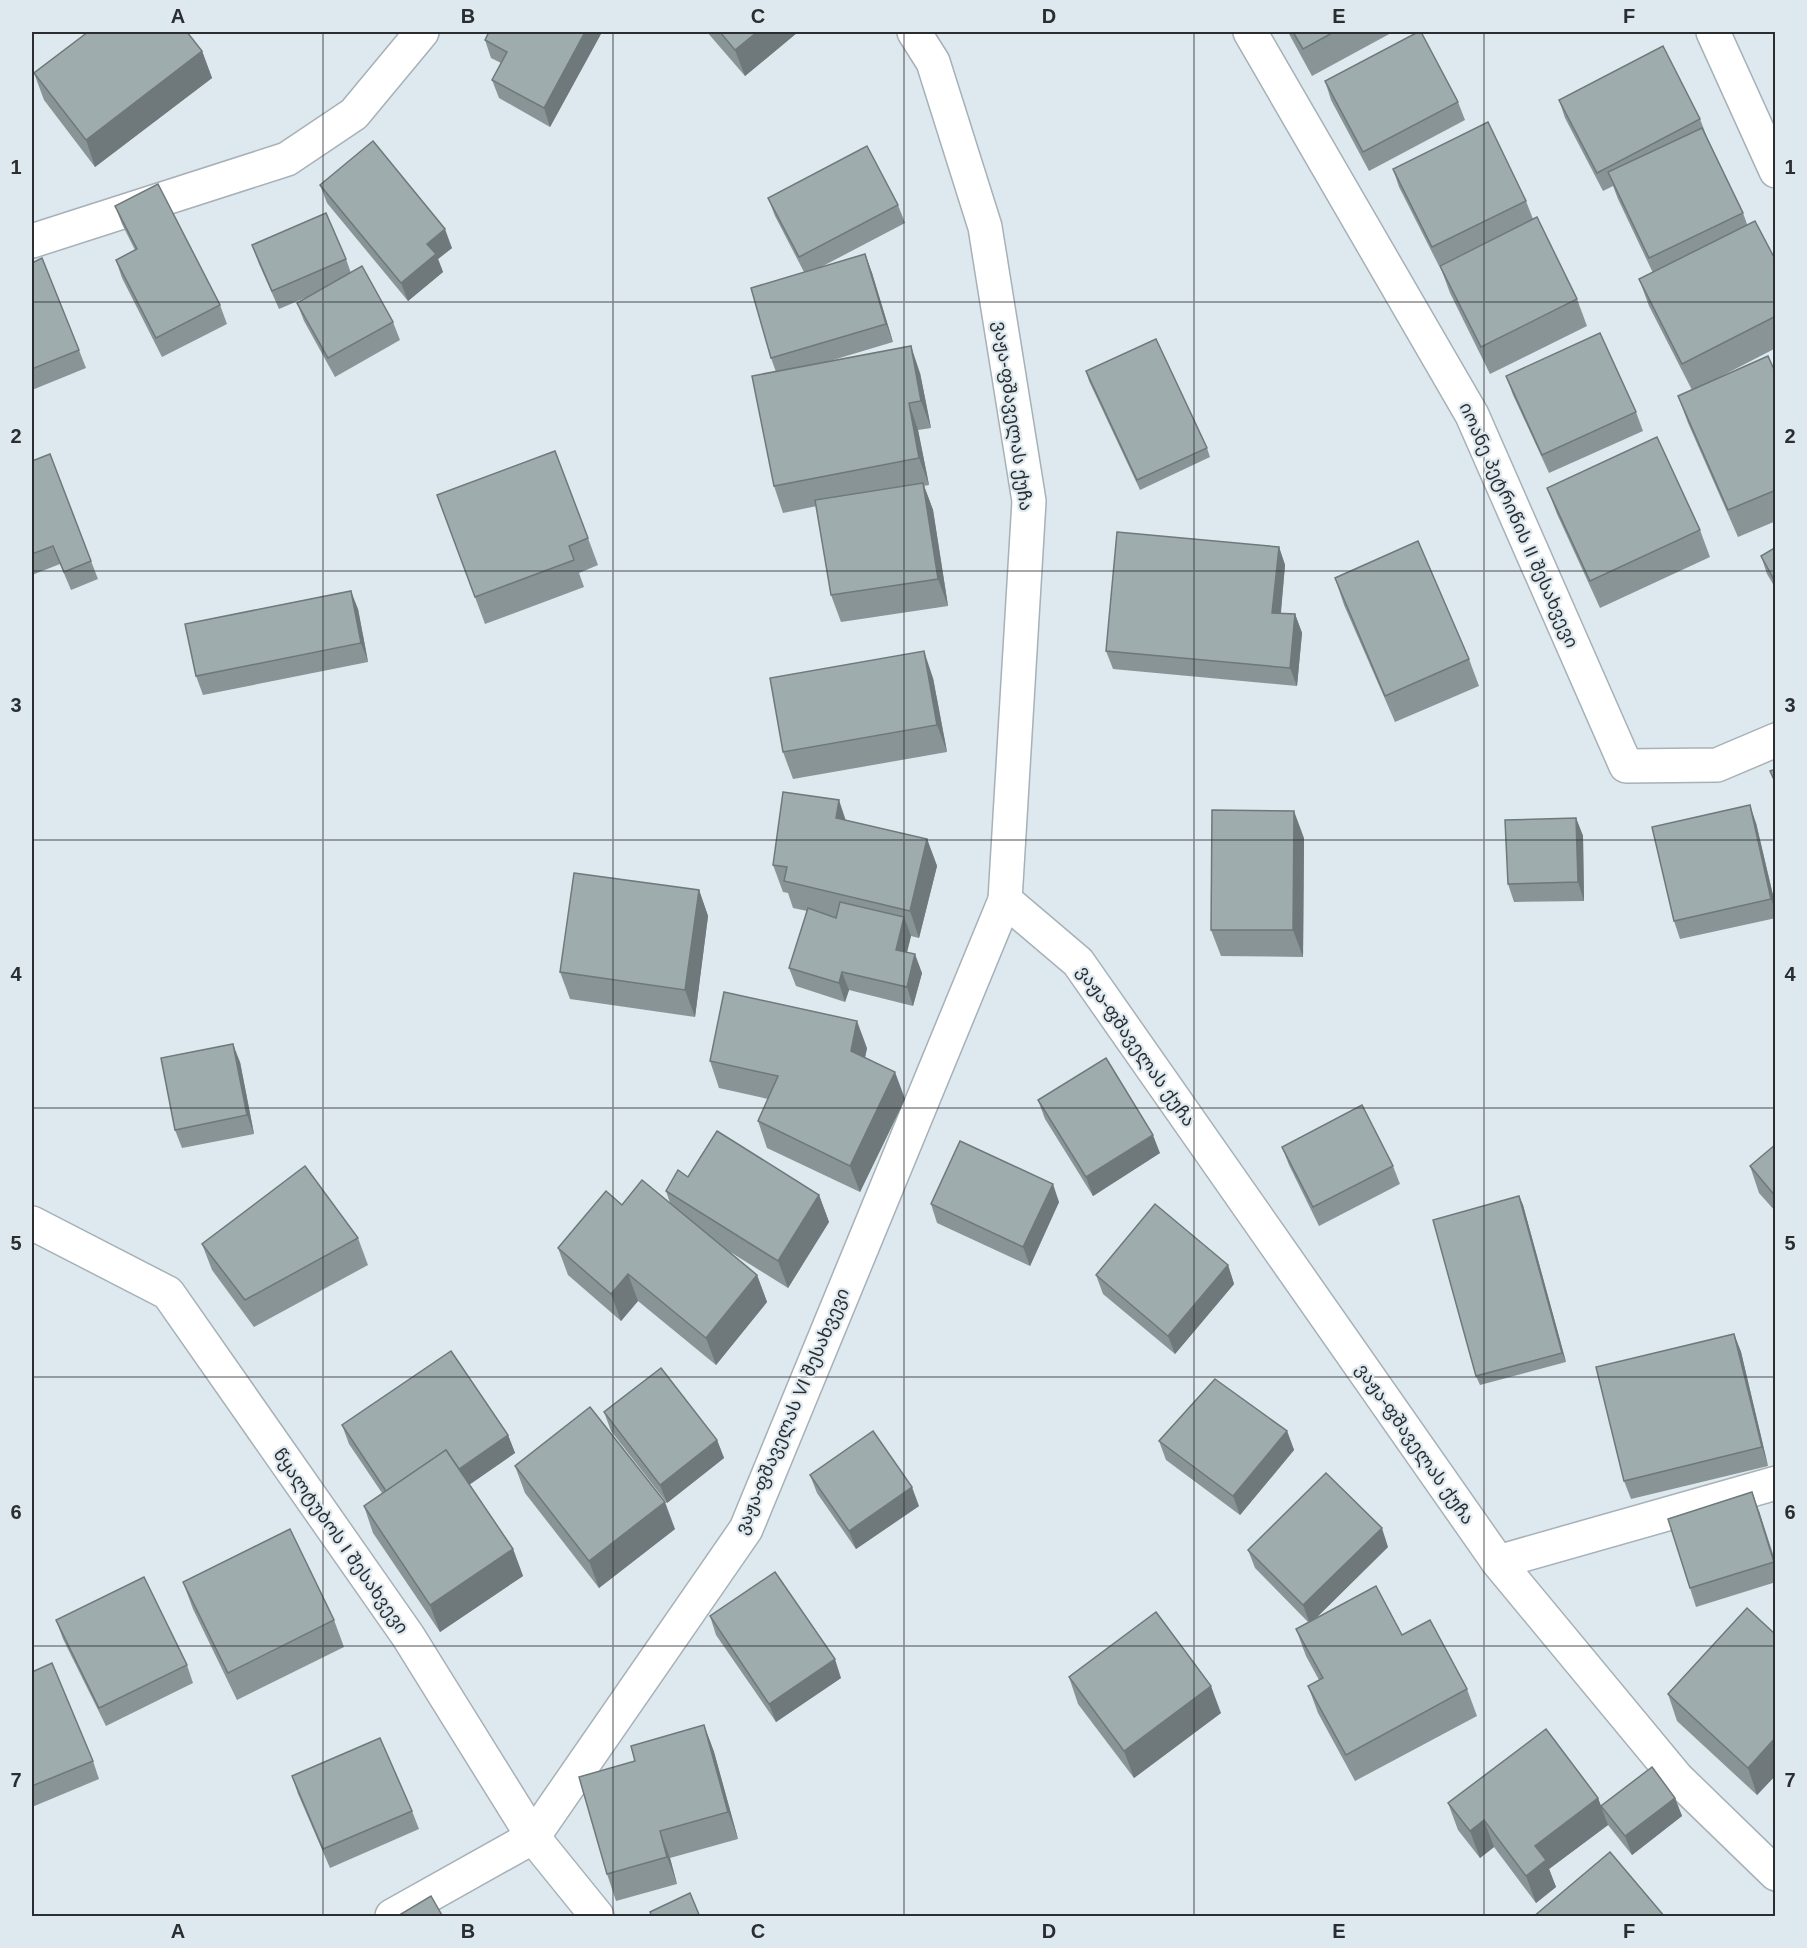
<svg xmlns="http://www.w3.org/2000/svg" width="1807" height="1948" font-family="Helvetica,'Noto Sans Georgian',sans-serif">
  <rect width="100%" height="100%" fill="#dde8ef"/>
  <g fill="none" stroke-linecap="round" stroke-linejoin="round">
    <defs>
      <g id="minor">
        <polyline points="914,32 933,62 985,227 1029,501 1005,900 1078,962 1498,1562 1677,1778 1776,1874"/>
        <polyline points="1250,32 1472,415 1626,766 1717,765 1776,740"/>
        <polyline points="1713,32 1776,171"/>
        <polyline points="32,241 287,159 354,114 422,32"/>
        <polyline points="32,1223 168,1293 408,1636 533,1837 597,1916"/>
        <polyline points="1498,1562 1776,1483"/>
        <polyline points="392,1916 533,1837 746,1529 1005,900"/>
      </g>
    </defs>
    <use href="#minor" stroke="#a6b1b8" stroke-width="36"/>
    <use href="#minor" stroke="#fff" stroke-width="33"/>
  </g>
  <g fill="#899496">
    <polygon points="489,32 602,32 550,127 499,98 492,80 501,63 491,58 485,40"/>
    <polygon points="707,32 798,32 745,76"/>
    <polygon points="1288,32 1393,32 1312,76"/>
    <polygon points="202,51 212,78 95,167 44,100 34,73"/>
    <polygon points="1325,81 1458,102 1465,120 1369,171 1331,100"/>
    <polygon points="1559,100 1700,119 1707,137 1743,213 1747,224 1776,261 1776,348 1710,382 1776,374 1776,521 1738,537 1688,423 1678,396 1692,390 1649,306 1639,279 1653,273 1618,199 1613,186 1603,191 1565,118"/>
    <polygon points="1393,169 1526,201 1533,219 1439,266 1399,187"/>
    <polygon points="320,185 452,248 438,259 443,272 408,301 327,203"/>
    <polygon points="768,198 898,205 905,223 821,267 865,254 872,273 893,342 823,363 920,373 931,428 918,430 929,485 924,486 933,510 948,606 841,622 831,595 817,506 783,513 774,486 776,372 771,358 804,272 775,216"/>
    <polygon points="115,206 220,305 227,324 162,357 122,278 116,260 135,250 122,224"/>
    <polygon points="252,245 346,259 351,273 393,322 400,340 335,377 304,321 297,303 307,297 279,309 259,264"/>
    <polygon points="32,263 79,350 86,368 32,390"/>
    <polygon points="1440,266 1577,299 1587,326 1490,374 1450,293"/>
    <polygon points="1086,371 1207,448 1210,457 1140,490 1089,381"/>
    <polygon points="1506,376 1636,412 1643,431 1549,473 1513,395"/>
    <polygon points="32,461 91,561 98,579 71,590 60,564 32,575"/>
    <polygon points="1547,488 1700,530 1710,557 1600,608 1557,514"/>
    <polygon points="437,495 588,538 598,565 579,573 584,587 485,624"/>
    <polygon points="1279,547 1285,565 1281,613 1295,614 1302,633 1297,686 1113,669 1106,651"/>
    <polygon points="1776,547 1776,589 1767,574 1761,556"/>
    <polygon points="1335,578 1469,659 1479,686 1395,722 1344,605"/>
    <polygon points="358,609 368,662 203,695 196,676"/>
    <polygon points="933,678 947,752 793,779 783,752"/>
    <polygon points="1576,818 1583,836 1584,901 1514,902 1508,884"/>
    <polygon points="846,820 927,839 937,866 919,938 911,936 907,952 922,973 913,1006 849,990 845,1002 796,986 789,968 807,911 793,908 788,893 783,892 773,865"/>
    <polygon points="1756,823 1776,908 1776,918 1680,939 1674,921"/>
    <polygon points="1304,838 1303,957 1221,956 1211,930"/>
    <polygon points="699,890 708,916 695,1017 570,999 560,972"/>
    <polygon points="867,1048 865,1057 905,1099 860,1192 767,1148 758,1121 768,1099 719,1088 710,1061"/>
    <polygon points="240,1062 254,1134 182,1148 175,1130"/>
    <polygon points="1038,1100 1160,1153 1093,1196 1045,1119"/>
    <polygon points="1776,1144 1776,1212 1759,1193 1750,1166"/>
    <polygon points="1282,1147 1393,1166 1400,1184 1319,1226 1289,1165"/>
    <polygon points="688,1177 819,1195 829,1222 788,1288 727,1250 757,1275 767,1302 716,1365 638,1301 621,1321 568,1275 558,1248 622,1205 670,1203 666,1191"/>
    <polygon points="1519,1196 1523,1205 1566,1362 1480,1385 1476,1376"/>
    <polygon points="1059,1202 1030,1266 937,1223 931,1204"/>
    <polygon points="358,1238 368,1265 254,1327 212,1270 202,1244"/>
    <polygon points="1228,1265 1234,1284 1175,1354 1103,1294 1096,1275"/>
    <polygon points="1734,1334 1741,1352 1768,1466 1631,1499 1624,1481"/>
    <polygon points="604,1412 717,1440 724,1458 667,1503 611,1431"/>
    <polygon points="342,1425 508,1435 515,1453 469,1485 513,1549 523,1576 440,1632 373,1533 364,1506 382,1493 349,1444"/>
    <polygon points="1287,1431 1294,1450 1240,1515 1166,1460 1159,1441"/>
    <polygon points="515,1466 675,1529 599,1588 525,1493"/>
    <polygon points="810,1475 919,1506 856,1549 817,1493"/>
    <polygon points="1759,1511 1776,1563 1776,1582 1696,1607 1690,1588"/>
    <polygon points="1388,1547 1315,1619 1402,1635 1467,1689 1477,1716 1355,1781 1318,1713 1308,1686 1319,1680 1306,1656 1296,1629 1308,1622 1255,1568 1248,1550"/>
    <polygon points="183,1582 334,1620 344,1647 237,1700 193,1609"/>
    <polygon points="710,1616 841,1678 776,1722 716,1635"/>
    <polygon points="56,1620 187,1665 193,1683 106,1726 63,1639"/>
    <polygon points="1776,1635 1776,1775 1757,1795 1677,1721 1668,1694"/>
    <polygon points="32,1672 93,1761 99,1779 32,1807"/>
    <polygon points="1069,1677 1221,1713 1134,1778 1078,1704"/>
    <polygon points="704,1725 714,1752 738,1839 670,1858 677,1884 616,1901 607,1874 635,1761"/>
    <polygon points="292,1776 412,1811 419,1829 330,1868 298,1794"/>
    <polygon points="1598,1798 1601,1806 1675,1798 1682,1816 1632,1855 1608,1825 1549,1869 1556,1887 1536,1903 1494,1847 1480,1858 1458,1830 1448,1803"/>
  </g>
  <g fill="#6f787a">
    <polygon points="585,32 602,32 550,127 544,108"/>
    <polygon points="757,32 798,32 745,76 735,50"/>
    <polygon points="202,51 212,78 95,167 86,140"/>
    <polygon points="445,229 452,248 438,259 443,272 408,301 401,283 427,244"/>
    <polygon points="865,254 872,273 893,342 886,324"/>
    <polygon points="911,346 920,373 931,428 921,401"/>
    <polygon points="909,403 918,430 929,485 919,458"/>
    <polygon points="923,483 933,510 948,606 938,579"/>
    <polygon points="1279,547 1285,565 1279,631 1272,613"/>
    <polygon points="351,591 358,609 368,662 361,643"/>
    <polygon points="1295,614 1302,633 1297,686 1290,668"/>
    <polygon points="924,651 933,678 947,752 937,725"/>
    <polygon points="839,800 848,827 836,818"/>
    <polygon points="1750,805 1756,823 1776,908 1776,912 1771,899"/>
    <polygon points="1294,811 1304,838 1303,957 1293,930"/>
    <polygon points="1576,818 1583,836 1584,901 1578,882"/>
    <polygon points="927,839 937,866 919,938 910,911"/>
    <polygon points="699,890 708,916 695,1017 685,990"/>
    <polygon points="904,917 911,936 903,968 896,950"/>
    <polygon points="915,954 922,973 913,1006 907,987"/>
    <polygon points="842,972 849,990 845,1002 839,983"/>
    <polygon points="857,1021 867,1048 861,1078 851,1051"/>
    <polygon points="233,1044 240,1062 254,1134 247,1115"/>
    <polygon points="895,1072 905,1099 860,1192 850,1166"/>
    <polygon points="1153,1135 1160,1153 1093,1196 1086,1177"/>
    <polygon points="1053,1184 1059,1202 1030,1266 1023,1247"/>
    <polygon points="819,1195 829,1222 788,1288 778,1261"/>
    <polygon points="1519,1196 1523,1205 1566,1362 1562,1353"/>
    <polygon points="1228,1265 1234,1284 1175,1354 1168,1336"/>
    <polygon points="628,1274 638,1301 621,1321 611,1294"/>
    <polygon points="757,1275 767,1302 716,1365 706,1338"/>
    <polygon points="1734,1334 1741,1352 1768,1466 1762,1447"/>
    <polygon points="1287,1431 1294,1450 1240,1515 1233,1496"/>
    <polygon points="508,1435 515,1453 463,1489 457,1470"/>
    <polygon points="717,1440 724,1458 667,1503 660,1485"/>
    <polygon points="912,1487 919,1506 856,1549 849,1531"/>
    <polygon points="1752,1492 1759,1511 1776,1566"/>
    <polygon points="665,1502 675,1529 599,1588 589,1561"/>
    <polygon points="1382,1528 1388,1547 1310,1624 1303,1605"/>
    <polygon points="513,1549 523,1576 440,1632 430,1605"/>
    <polygon points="835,1659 841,1678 776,1722 769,1704"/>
    <polygon points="1211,1686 1221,1713 1134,1778 1124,1751"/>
    <polygon points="704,1725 714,1752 738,1839 728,1812"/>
    <polygon points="1776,1737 1776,1775 1757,1795 1748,1768"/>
    <polygon points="1598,1798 1608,1825 1549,1869 1556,1887 1536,1903 1526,1876 1535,1846"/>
    <polygon points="1675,1798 1682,1816 1632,1855 1625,1836"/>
    <polygon points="1484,1820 1494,1847 1480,1858 1470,1831"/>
    <polygon points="660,1831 670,1858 677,1884 667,1857"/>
  </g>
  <g fill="#9facae" stroke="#6f787a" stroke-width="1.5">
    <polygon points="88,32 187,32 202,51 86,140 34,73"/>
    <polygon points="489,32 585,32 544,108 492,80 507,52 485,40"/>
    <polygon points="720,32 757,32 735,50"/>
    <polygon points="1293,32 1334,32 1303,49"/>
    <polygon points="1418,32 1421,32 1458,102 1363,152 1325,81"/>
    <polygon points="1663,46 1700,119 1597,173 1559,100"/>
    <polygon points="1488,122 1526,201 1432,247 1393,169"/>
    <polygon points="1702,128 1743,213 1649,258 1608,172"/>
    <polygon points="373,141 445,229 427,244 436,254 401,283 320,185"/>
    <polygon points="867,146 898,205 799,257 768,198"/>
    <polygon points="158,184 220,305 156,338 116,260 137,249 115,206"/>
    <polygon points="326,213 346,259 272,291 252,245"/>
    <polygon points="1537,217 1577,299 1481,347 1440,266"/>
    <polygon points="1755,221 1776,261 1776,316 1682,364 1639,279"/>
    <polygon points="865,254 886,324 771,358 751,288"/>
    <polygon points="42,258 79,350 32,369 32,263"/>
    <polygon points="362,266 393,322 328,358 297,303"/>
    <polygon points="1600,333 1636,412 1542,455 1506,376"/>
    <polygon points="1156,339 1207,448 1137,480 1086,371"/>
    <polygon points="911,346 921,401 909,403 919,458 774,486 752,376"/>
    <polygon points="1768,356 1776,374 1776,490 1728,510 1678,396"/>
    <polygon points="1657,437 1700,530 1590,581 1547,488"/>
    <polygon points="555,451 588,538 569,546 574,560 475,597 437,495"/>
    <polygon points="50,454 91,561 64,572 53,546 32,554 32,461"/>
    <polygon points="923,483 938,579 831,595 815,500"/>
    <polygon points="1117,532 1279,547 1272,613 1295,614 1290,668 1106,651"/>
    <polygon points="1418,541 1469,659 1385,696 1335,578"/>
    <polygon points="1776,547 1776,583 1761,556"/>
    <polygon points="351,591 361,643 196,676 185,624"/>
    <polygon points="924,651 937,725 783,752 770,678"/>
    <polygon points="1776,769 1776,784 1770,771"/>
    <polygon points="783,792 839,800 836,818 927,839 910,911 784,881 787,867 773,865"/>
    <polygon points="1750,805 1771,899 1674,921 1652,827"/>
    <polygon points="1212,810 1294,811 1293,930 1211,930"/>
    <polygon points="1576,818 1578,882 1508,884 1505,820"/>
    <polygon points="574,873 699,890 685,990 560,972"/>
    <polygon points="840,902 904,917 896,950 915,954 907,987 842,972 839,983 789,968 808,908 836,918"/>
    <polygon points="724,992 857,1021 851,1051 895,1072 850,1166 758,1121 778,1076 710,1061"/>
    <polygon points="233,1044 247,1115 175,1130 161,1058"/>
    <polygon points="1106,1058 1153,1135 1086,1177 1038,1100"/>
    <polygon points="1362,1105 1393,1166 1313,1207 1282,1147"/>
    <polygon points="717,1131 819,1195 778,1261 666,1191 678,1170 688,1177"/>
    <polygon points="960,1141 1053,1184 1023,1247 931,1204"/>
    <polygon points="1776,1144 1776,1197 1750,1166"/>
    <polygon points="305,1166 358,1238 245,1300 202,1244"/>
    <polygon points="642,1180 757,1275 706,1338 628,1274 611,1294 558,1248 606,1191 622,1205"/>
    <polygon points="1519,1196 1562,1353 1476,1376 1433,1220"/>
    <polygon points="1155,1204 1228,1265 1168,1336 1096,1275"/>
    <polygon points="1734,1334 1762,1447 1624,1481 1596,1367"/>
    <polygon points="451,1351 508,1435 459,1469 446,1450 386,1491 342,1425"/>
    <polygon points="661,1368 717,1440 660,1485 604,1412"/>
    <polygon points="1215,1379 1287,1431 1233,1496 1159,1441"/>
    <polygon points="590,1407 665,1502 589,1561 515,1466"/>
    <polygon points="873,1431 912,1487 849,1531 810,1475"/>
    <polygon points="446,1450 513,1549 430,1605 364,1506"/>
    <polygon points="1326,1473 1382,1528 1303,1605 1248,1550"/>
    <polygon points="1752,1492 1774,1562 1690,1588 1668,1519"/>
    <polygon points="290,1529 334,1620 228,1673 183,1582"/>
    <polygon points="775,1572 835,1659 769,1704 710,1616"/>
    <polygon points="144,1577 187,1665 99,1708 56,1620"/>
    <polygon points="1376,1586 1402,1635 1430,1620 1467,1689 1346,1755 1308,1686 1323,1678 1296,1629"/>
    <polygon points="1747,1608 1776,1635 1776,1737 1748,1768 1668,1694"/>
    <polygon points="1156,1612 1211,1686 1124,1751 1069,1677"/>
    <polygon points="52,1663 93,1761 32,1786 32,1672"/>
    <polygon points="704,1725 728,1812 660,1831 667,1857 607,1874 579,1777 635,1761 631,1746"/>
    <polygon points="1546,1729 1598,1798 1535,1846 1546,1860 1526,1876 1484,1820 1470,1831 1448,1803"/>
    <polygon points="380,1738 412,1811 323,1849 292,1776"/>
    <polygon points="1652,1767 1675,1798 1625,1836 1601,1806"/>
    <polygon points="1610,1852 1665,1917 1533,1917"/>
    <polygon points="690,1893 700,1917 652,1917 650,1912"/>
    <polygon points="431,1896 443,1917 396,1917"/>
  </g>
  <path fill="none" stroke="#2a2e31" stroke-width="1.5" stroke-opacity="0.55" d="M323 32V1916M613 32V1916M904 32V1916M1194 32V1916M1484 32V1916M32 302H1776M32 571H1776M32 840H1776M32 1108H1776M32 1377H1776M32 1646H1776"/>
  <g text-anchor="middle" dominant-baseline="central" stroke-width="4.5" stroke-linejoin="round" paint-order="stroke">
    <g font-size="18" fill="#2a2e31" stroke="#dde8ef">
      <text transform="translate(1013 416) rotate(82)">ვაჟა-ფშაველას ქუჩა</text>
      <text transform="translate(1519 525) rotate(66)">იოანე პეტრიწის II შესახვევი</text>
      <text transform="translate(1136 1046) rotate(55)">ვაჟა-ფშაველას ქუჩა</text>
      <text transform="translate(792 1411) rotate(-67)">ვაჟა-ფშაველას VI შესახვევი</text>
      <text transform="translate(1415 1444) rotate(55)">ვაჟა-ფშაველას ქუჩა</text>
      <text transform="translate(341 1541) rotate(55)">წყალტუბოს I შესახვევი</text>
    </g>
  </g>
  <rect width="1807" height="1948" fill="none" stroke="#dde8ef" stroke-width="66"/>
  <rect x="33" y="33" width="1741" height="1882" fill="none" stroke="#2a2e31" stroke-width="2"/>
  <g font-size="20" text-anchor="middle" font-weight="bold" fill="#2a2e31">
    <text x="178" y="23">A</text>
    <text x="468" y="23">B</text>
    <text x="758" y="23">C</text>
    <text x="1049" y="23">D</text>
    <text x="1339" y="23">E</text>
    <text x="1629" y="23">F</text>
    <text x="16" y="174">1</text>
    <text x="1790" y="174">1</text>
    <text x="16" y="443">2</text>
    <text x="1790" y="443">2</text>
    <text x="16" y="712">3</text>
    <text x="1790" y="712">3</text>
    <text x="16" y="981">4</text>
    <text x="1790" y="981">4</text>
    <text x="16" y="1250">5</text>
    <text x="1790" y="1250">5</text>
    <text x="16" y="1519">6</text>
    <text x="1790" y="1519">6</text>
    <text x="16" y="1787">7</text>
    <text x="1790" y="1787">7</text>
    <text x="178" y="1938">A</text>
    <text x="468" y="1938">B</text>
    <text x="758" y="1938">C</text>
    <text x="1049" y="1938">D</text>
    <text x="1339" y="1938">E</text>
    <text x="1629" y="1938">F</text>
  </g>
</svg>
